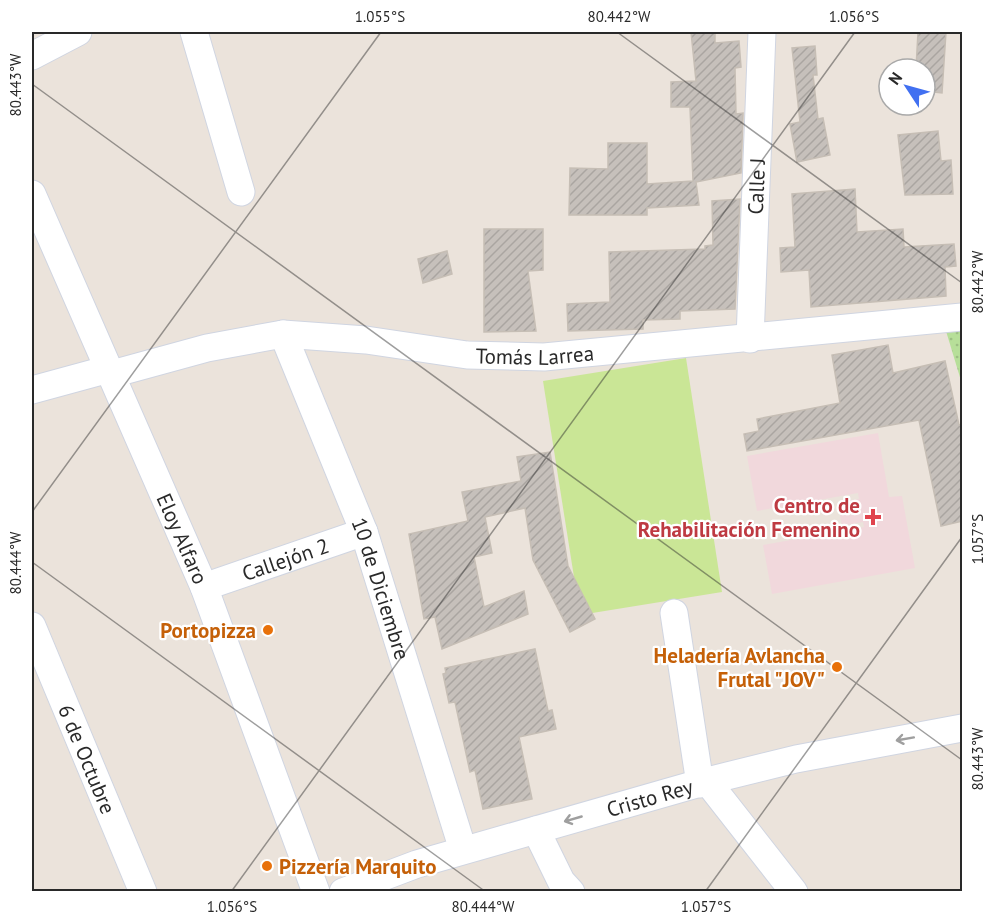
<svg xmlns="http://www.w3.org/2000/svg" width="994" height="923" font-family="'PT Sans',sans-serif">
  <defs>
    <pattern id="garden-dots" width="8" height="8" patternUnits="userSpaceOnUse" patternTransform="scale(1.5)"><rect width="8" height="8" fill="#b7df99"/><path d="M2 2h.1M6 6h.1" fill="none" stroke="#9dbf84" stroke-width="1.8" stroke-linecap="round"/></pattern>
    <pattern id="building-hatch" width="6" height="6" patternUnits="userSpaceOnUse" patternTransform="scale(1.5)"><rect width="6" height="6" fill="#c6c0bb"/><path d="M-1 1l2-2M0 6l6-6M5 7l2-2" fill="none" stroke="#aaa5a1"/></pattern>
  </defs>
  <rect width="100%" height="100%" fill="#ebe3db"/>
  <polygon fill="#f1d8dc" points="878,433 889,497 902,496 915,568 772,594 763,545 864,527 863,522 842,526 838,503 859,499 858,493 757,511 747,456"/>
  <polygon fill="url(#garden-dots)" points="962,330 962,384 946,331"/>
  <polygon fill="#cae696" points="686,358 722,592 580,615 543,381"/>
  <g fill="url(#building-hatch)" stroke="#c6beb5" stroke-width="1.5">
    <polygon points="691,32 715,32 715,43 739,41 741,67 735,68 736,114 743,113 741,173 696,182 699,205 647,208 647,215 569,215 570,168 608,169 608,143 647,143 647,184 693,181 690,107 671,107 671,82 696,81"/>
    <polygon points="918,32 946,32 942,93 925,91 925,69 916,69"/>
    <polygon points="815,46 817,75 813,75 818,119 823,118 830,155 797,162 790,124 800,122 792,48"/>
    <polygon points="938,131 941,161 951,160 953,194 905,195 898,135"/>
    <polygon points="855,189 857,232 903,229 904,247 954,244 956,266 945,267 946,296 811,307 809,270 781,272 780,248 795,247 792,194"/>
    <polygon points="740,199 735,309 680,311 680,319 643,320 643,329 568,331 567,304 610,302 609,252 705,249 705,246 713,245 712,201"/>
    <polygon points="484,229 543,229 543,270 528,271 536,331 484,332"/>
    <polygon points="447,251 452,274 423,283 418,259"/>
    <polygon points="888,345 893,373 945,361 959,425 963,424 963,521 941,526 919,420 747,451 744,434 759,431 757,419 840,403 832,355"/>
    <polygon points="550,452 568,566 595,619 570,632 533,560 525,508 485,517 492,553 474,557 484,607 524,591 528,614 442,649 435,617 424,619 409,534 468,521 462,492 521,481 517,457"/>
    <polygon points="535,649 548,711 552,710 556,729 519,737 532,799 483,809 475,770 470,772 455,702 449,703 443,674 446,673 445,668"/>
  </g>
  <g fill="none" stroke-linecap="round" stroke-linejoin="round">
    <defs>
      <g id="street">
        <polyline points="194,32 241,192"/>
        <polyline points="32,56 78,32"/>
        <path id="s1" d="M32 194 204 587 316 892"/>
        <path id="s2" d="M283 334 364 532 463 850"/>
        <path id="s3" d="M750 339 762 32"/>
        <path id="s4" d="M112 374 207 348 283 334 366 340 467 355 544 357 962 317"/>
        <polyline points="32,390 109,369"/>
        <path id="s5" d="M204 587 364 532"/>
        <polyline points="674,613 700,784"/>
        <path id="s6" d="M32 626 143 892"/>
        <polyline points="707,781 794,892"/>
        <polyline points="536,830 561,881 571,892"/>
        <path id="s7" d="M343 892 417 864 707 781 796 759 962 728"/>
      </g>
    </defs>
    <use href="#street" stroke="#d0d5e1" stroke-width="29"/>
    <use href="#street" stroke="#fff" stroke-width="27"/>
  </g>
  <defs><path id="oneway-shaft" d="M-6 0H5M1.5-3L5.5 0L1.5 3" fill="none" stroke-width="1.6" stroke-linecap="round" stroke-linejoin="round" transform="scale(1.5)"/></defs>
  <g stroke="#9f9f9f">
    <use href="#oneway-shaft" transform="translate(905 739) rotate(170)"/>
    <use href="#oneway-shaft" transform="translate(573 819) rotate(164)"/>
  </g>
  <path fill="none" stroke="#292929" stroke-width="1.5" stroke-opacity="0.45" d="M617 32 962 283M32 84 962 760M32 512 381 32M32 562 486 892M231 892 855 32M705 892 962 537"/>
  <path fill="#e0444e" stroke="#fff" stroke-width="2" d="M870 508h6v6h6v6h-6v6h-6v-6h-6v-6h6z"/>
  <g fill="#e8710a" stroke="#fff" stroke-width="2">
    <circle cx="268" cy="630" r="6"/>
    <circle cx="837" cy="667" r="6"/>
    <circle cx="267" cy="866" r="6"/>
  </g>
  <g text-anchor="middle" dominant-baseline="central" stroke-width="4.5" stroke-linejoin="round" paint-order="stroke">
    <g font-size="21" fill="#292929" stroke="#fff">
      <text stroke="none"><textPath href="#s3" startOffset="153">Calle J</textPath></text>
      <text stroke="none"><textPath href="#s4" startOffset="429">Tomás Larrea</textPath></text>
      <text stroke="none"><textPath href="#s1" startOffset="376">Eloy Alfaro</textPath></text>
      <text stroke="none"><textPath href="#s5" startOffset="86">Callejón 2</textPath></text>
      <text stroke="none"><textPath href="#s2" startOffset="273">10 de Diciembre</textPath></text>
      <text stroke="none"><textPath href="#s6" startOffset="144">6 de Octubre</textPath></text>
      <text stroke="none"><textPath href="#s7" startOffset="321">Cristo Rey</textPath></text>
    </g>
    <g font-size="21" font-weight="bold" fill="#be3a42" stroke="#fff" text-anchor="end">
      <text x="860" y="505">Centro de<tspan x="860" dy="24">Rehabilitación Femenino</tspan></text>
    </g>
    <g font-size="21" font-weight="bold" fill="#c56008" stroke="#fff" text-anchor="end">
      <text x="256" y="630">Portopizza</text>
      <text x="825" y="655">Heladería Avlancha<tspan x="825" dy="24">Frutal "JOV"</tspan></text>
      <text x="279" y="866" text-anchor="start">Pizzería Marquito</text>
    </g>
  </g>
  <rect width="994" height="923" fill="none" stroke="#ffffff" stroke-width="66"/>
  <g transform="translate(907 87) rotate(306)"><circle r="28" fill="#ffffff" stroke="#a9a9a9" stroke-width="1.5"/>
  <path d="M0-4.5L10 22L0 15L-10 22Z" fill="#4170f1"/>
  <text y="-9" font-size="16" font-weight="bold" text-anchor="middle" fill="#292929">N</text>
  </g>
  <rect x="33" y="33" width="928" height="857" fill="none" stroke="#292929" stroke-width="2"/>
  <g font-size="15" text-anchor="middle" fill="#292929">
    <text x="380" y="22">1.055°S</text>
    <text x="619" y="22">80.442°W</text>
    <text x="854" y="22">1.056°S</text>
    <text transform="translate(16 85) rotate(-90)" y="5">80.443°W</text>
    <text transform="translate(978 282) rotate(-90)" y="5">80.442°W</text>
    <text transform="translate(978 539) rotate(-90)" y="5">1.057°S</text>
    <text transform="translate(16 563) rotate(-90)" y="5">80.444°W</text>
    <text transform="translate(978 759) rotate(-90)" y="5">80.443°W</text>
    <text x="232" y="912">1.056°S</text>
    <text x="483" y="912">80.444°W</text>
    <text x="706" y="912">1.057°S</text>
  </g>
</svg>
